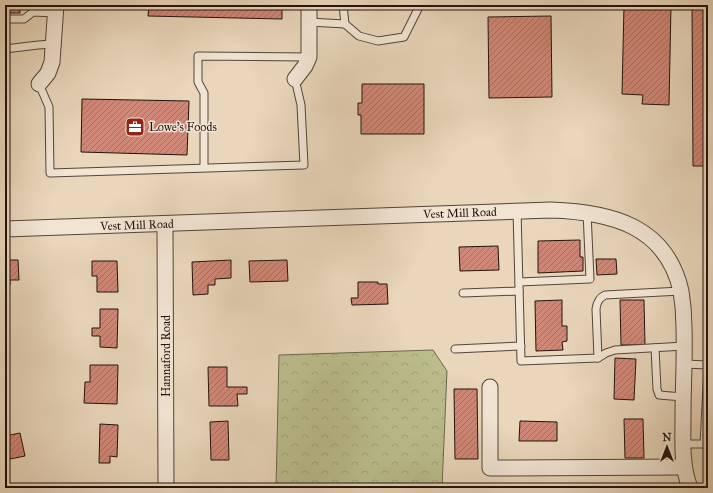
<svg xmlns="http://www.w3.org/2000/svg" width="713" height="493" font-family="'IM FELL Great Primer',serif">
  <defs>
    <pattern id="forest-crowns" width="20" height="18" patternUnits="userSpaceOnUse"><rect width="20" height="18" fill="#bbbd8d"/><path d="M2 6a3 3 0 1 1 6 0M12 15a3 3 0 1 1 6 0" fill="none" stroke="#a0a278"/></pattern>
    <pattern id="building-hatch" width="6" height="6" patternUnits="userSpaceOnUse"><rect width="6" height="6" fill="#d08878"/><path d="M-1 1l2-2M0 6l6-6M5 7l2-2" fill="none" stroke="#a86e61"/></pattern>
  </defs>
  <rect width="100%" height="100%" fill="#e9d6bb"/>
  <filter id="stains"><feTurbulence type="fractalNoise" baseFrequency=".005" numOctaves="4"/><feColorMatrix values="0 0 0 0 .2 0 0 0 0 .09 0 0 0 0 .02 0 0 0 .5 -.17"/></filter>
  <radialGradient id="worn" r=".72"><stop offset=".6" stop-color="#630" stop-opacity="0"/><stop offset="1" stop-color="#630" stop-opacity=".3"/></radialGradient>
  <polygon fill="url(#forest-crowns)" stroke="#6e684c" points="433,350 447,371 442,488 276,488 279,355"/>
  <g fill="url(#building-hatch)" stroke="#21130c">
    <rect x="5" y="5" width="15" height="8"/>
    <polygon points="149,5 282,5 282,19 148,16"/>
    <polygon points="624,5 671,5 669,105 642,104 643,95 622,94"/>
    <polygon points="692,5 708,5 708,166 693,166"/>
    <polygon points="551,16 552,97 489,98 488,17"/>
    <polygon points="362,84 424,84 424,134 361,134 361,115 358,115 358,103 362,103"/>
    <polygon points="82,99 189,101 187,155 81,152"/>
    <polygon points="580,240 580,257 583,257 583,271 538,273 538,241"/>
    <polygon points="498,246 499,270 460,271 459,247"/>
    <polygon points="596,259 616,259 617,274 597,275"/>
    <polygon points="5,260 18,260 19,280 10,280 10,285 5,285"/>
    <polygon points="231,260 231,278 215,279 215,285 208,285 208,294 193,295 192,262"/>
    <polygon points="287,260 288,281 250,282 249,261"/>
    <polygon points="92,261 117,261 118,292 97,292 97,276 92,276"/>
    <polygon points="358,282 378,282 378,284 387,284 388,304 352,305 351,298 358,298"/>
    <polygon points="562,300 562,326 567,326 567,341 562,342 563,350 536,351 535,301"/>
    <polygon points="620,300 644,300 645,345 621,345"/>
    <polygon points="100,309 118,309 117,348 100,347 100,336 92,336 92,328 100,328"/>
    <polygon points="615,358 636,359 634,400 614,399"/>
    <polygon points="90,365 118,365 117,404 84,403 85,382 90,382"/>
    <polygon points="208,367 227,367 227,387 247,387 247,394 237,394 238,406 209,406"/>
    <polygon points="454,389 477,389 478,459 455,459"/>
    <polygon points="624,419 643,419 644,458 625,458"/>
    <polygon points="228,421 229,460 211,460 210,422"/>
    <polygon points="520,421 557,422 557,441 519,441"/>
    <polygon points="100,424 118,425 117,457 110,456 110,463 99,463"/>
    <polygon points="20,433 25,456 5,460 5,436"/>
  </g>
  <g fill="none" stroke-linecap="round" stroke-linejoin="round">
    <defs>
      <g id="lane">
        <polyline points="343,5 345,24"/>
        <polyline points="5,19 24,19 33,12 56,13"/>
        <polyline points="309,22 345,24 359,36 378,41 404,37 418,9 417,5"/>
        <polyline points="5,49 38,45 54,44"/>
        <polyline points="39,84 49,107 50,173 304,165 301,105 295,79"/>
        <polyline points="5,153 5,188"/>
        <polyline points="204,167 204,93 198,82 198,56 309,57"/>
        <polyline points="517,211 521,361 598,358 606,353 615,350 685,346"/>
        <polyline points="519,282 590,279 587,212"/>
        <polyline points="463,293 519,291"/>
        <polyline points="655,348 657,389 659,395 683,397"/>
        <polyline points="455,349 521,346"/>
        <path d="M598 358 596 309C597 302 599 298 605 295L681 291"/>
        <polyline points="684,364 708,365"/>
        <polyline points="683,444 704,444 708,367"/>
      </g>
      <g id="street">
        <polyline points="295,79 305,66 309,57 309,5"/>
        <polyline points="39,84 48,73 52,62 56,5"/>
        <polyline points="165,224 166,488"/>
        <path d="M5 229 551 210C610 212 666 225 681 291 683 303 684 316 684 328 685 357 683 386 683 416 683 440 681 465 690 488"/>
        <polyline points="490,387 490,468 684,467"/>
      </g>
    </defs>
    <use href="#lane" stroke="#534438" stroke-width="9"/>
    <use href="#street" stroke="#534438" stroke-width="17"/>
    <use href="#lane" stroke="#f1e4d3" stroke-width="7"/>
    <use href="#street" stroke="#f1e4d3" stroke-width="15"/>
  </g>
  <defs>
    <symbol id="office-square" viewBox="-11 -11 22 22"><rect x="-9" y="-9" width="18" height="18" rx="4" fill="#8f2418" stroke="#f1e4d3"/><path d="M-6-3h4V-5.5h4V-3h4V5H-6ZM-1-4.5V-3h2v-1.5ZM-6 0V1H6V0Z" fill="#fff"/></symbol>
  </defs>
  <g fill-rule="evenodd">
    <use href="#office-square" x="124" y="116" width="22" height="22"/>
  </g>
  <g text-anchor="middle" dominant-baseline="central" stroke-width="3" stroke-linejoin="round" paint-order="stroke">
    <g font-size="12" fill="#21130c" stroke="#f1e4d3" text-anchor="start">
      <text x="149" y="127">Lowe's Foods</text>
    </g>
    <g font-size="12" fill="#21130c" stroke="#f1e4d3">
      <text transform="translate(460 213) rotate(-2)">Vest Mill Road</text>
      <text transform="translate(137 225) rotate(-2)">Vest Mill Road</text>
      <text transform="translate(166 356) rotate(-90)">Hannaford Road</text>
    </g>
  </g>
  <rect width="713" height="493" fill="none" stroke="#e9d6bb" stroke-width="20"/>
  <rect x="6" y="6" width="701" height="481" fill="none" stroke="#21130c" stroke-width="2"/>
  <rect x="10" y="10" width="693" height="473" fill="none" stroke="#21130c"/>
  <g transform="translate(667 447)" stroke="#f1e4d3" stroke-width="3" paint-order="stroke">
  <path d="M0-3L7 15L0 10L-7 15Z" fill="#21130c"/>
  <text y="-6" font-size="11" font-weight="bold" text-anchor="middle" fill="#21130c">N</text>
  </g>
  <rect width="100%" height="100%" filter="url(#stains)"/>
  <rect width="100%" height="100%" fill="url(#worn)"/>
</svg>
